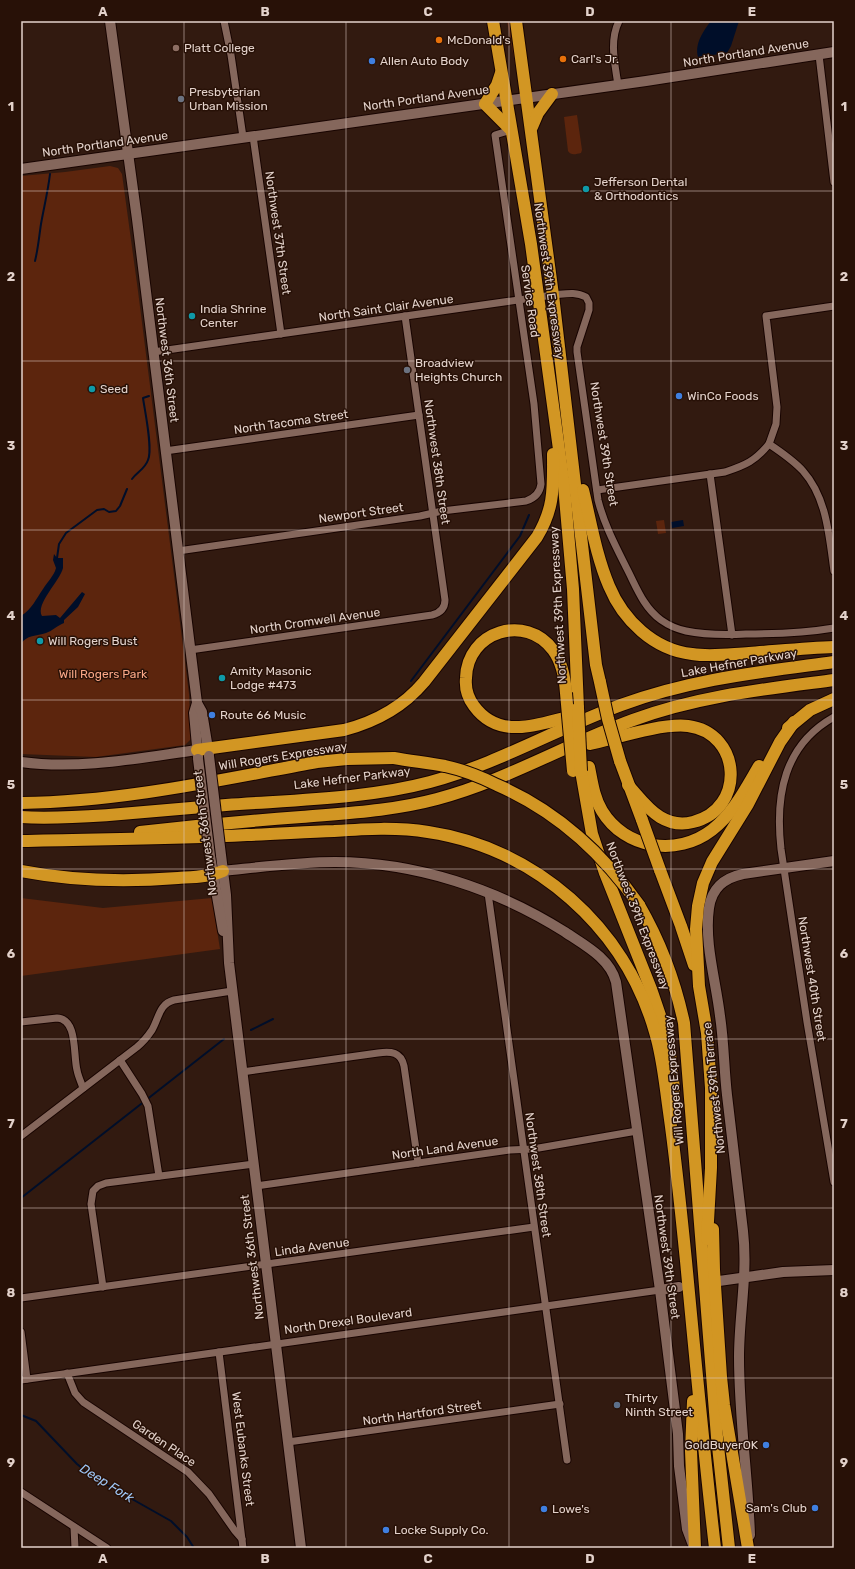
<svg xmlns="http://www.w3.org/2000/svg" width="855" height="1569" font-family="Rubik,sans-serif">
  <rect width="100%" height="100%" fill="#321a10"/>
  <g fill="#5c250d">
    <polygon points="507,21 511,21 519,78 517,75"/>
    <path d="M577 115 582 150 581 153C576 154 571 156 568 151L564 117Z"/>
    <polygon points="110,166 118,168 122,174 138,291 189,694 191,739 185,745 96,757 21,754 21,176 65,172"/>
    <polygon points="664,520 666,533 658,534 656,521"/>
    <polygon points="21,898 103,908 212,898 220,949 21,976"/>
  </g>
  <g fill="#000e29">
    <path d="M711 21H739L731 46 727 53 698 57C694 44 704 30 711 21Z"/>
    <polygon points="683,520 684,526 672,528 671,522"/>
    <path d="M54 554 57 558H63C63 561 63 565 63 568 60 581 35 604 42 616L56 615 60 618 82 592 85 594 78 607 64 620V623C58 625 52 631 46 633 37 636 26 635 21 644V616C32 609 36 599 43 589 47 582 54 576 56 568L53 560Z"/>
  </g>
  <g fill="none" stroke-linecap="round" stroke-linejoin="round">
    <g stroke="#000e29" stroke-width="2">
      <path d="M35 261C38 249 39 237 41 224 44 207 48 191 50 174"/>
      <path d="M132 479C137 472 145 469 148 460 153 449 145 412 143 398L149 396"/>
      <polyline points="57,558 59,544 66,533 97,510 104,509 109,512 116,511 120,506 127,489"/>
      <polyline points="411,681 520,536 529,515"/>
      <polyline points="251,1030 273,1019"/>
      <polyline points="21,1198 224,1039"/>
      <polyline points="21,1415 36,1421 77,1464 93,1477 171,1521 187,1537 194,1548"/>
    </g>
    <defs>
      <g id="street">
        <polyline points="224,21 231,55 243,137"/>
        <polyline points="819,55 834,182"/>
        <path d="M618 85C615 64 609 41 619 21"/>
        <polyline points="253,136 281,334"/>
        <path d="M834 306 766 316 777 407 776 424 769 444C781 452 793 460 803 471 827 498 829 536 834 571"/>
        <path d="M153 352 553 295C565 294 575 291 586 297L589 303V310L577 347V352L598 500C604 524 615 545 626 567 636 586 643 607 661 620 668 625 677 629 686 631 705 635 726 635 746 634 776 634 805 633 834 628"/>
        <polyline points="165,451 419,415"/>
        <polyline points="710,474 732,635"/>
        <path d="M597 490 725 472C746 465 755 461 769 444"/>
        <path d="M178 551 420 516 442 511 526 501C535 498 540 493 541 484L534 404 495 135 511 130"/>
        <path d="M190 650 432 615C440 613 445 608 445 600L405 316"/>
        <path d="M834 717C784 745 775 795 781 849L807 1022 834 1182"/>
        <polyline points="488,893 567,1460"/>
        <path d="M21 1022 57 1018C78 1019 73 1055 77 1070 78 1076 81 1082 83 1088"/>
        <polyline points="120,1060 142,1094 148,1106 159,1176"/>
        <path d="M242 1072 378 1053C391 1051 401 1052 404 1066L418 1163"/>
        <path d="M21 1136 137 1047C143 1042 148 1036 152 1030 159 1018 159 1004 174 1000L232 991"/>
        <polyline points="256,1186 510,1150 533,1149 637,1131"/>
        <polyline points="103,1287 91,1204 93,1191 98,1186 106,1183 254,1164"/>
        <polyline points="21,1298 534,1227"/>
        <polyline points="21,1332 27,1379"/>
        <polyline points="219,1352 243,1548"/>
        <polyline points="67,1373 75,1393 83,1402 188,1472 209,1494 235,1531 242,1539"/>
        <polyline points="21,1380 660,1290"/>
        <polyline points="288,1442 560,1404"/>
        <polyline points="21,1492 107,1548"/>
        <polyline points="74,1527 75,1548"/>
      </g>
      <g id="secondary">
        <polyline points="110,21 137,219 197,703 194,713 198,757"/>
        <polyline points="21,169 646,81 834,52"/>
        <polyline points="197,703 202,712 209,755"/>
        <path d="M21 762C80 770 139 758 197 750"/>
        <polyline points="221,855 226,895 229,963 301,1548"/>
        <polyline points="210,856 223,931"/>
        <path d="M223 871C261 867 298 862 335 862 416 862 497 889 565 932 584 945 610 958 616 982L660 1290 678 1434 679 1466 687 1529 693 1545"/>
        <polyline points="719,1281 783,1272 834,1270"/>
        <polyline points="660,1290 679,1287"/>
        <path d="M750 1535C748 1476 739 1417 739 1357 739 1315 748 1274 743 1231 738 1186 732 1140 727 1095 724 1069 724 1042 720 1016 716 981 704 943 709 908 712 888 724 878 743 874L834 861"/>
      </g>
      <g id="highway">
        <polyline points="493,21 531,244 564,486 573,589 578,708"/>
        <polyline points="516,21 553,295 596,665 600,682"/>
        <polyline points="501,73 497,85 485,104 511,130"/>
        <polyline points="532,127 538,113 552,94"/>
        <path d="M583 490C591 523 596 555 609 586 623 620 654 650 692 654 711 657 730 654 749 653 777 651 806 648 834 647"/>
        <path d="M566 693C565 679 562 662 553 650 526 613 467 631 466 678 465 688 468 698 474 706 485 721 501 728 519 727 537 727 560 718 578 715"/>
        <polyline points="788,728 810,710 834,699"/>
        <path d="M590 744C616 738 662 723 688 726 742 733 746 809 693 822 682 825 670 823 660 817 647 809 638 796 628 785"/>
        <path d="M197 750 344 730C375 722 403 707 424 682L537 537C555 507 553 487 553 454"/>
        <polyline points="620,761 642,820"/>
        <path d="M589 767C592 782 594 798 602 811 625 849 677 857 712 830 733 814 746 788 759 766"/>
        <polyline points="581,771 592,834 605,873 651,989 664,1027 670,1054 674,1089"/>
        <path d="M21 803C121 802 219 780 317 762L347 759 394 758"/>
        <path d="M21 817C51 819 79 817 109 815 148 812 187 808 226 805 292 800 366 799 430 782 497 764 556 729 621 705 691 679 761 672 834 662"/>
        <path d="M140 832C194 826 248 821 301 817 347 813 392 811 437 799 505 781 567 744 633 720 698 696 766 689 834 680"/>
        <path d="M21 841C96 839 171 839 247 835 276 834 305 832 334 831 365 829 397 827 428 832 535 848 625 927 655 1032 663 1058 665 1085 669 1112 676 1161 681 1211 686 1261 695 1357 704 1453 715 1548"/>
        <polyline points="660,870 681,926 694,965"/>
        <path d="M21 871C73 881 126 882 178 878 193 877 209 877 223 871"/>
        <path d="M639 905C661 943 675 981 684 1023L717 1437 729 1548"/>
        <polyline points="713,1229 714,1270 721,1377 724,1405 748,1548"/>
        <polyline points="707,1239 711,1168 711,1088 707,1033 699,986 696,929 698,906 703,883 712,862 748,804 780,742 794,722"/>
        <polyline points="693,1401 691,1451 695,1548"/>
      </g>
    </defs>
    <use href="#street" stroke="#180400" stroke-width="9"/>
    <use href="#secondary" stroke="#180400" stroke-width="12"/>
    <use href="#highway" stroke="#180400" stroke-width="14"/>
    <use href="#street" stroke="#85675c" stroke-width="7"/>
    <use href="#secondary" stroke="#85675c" stroke-width="10"/>
    <use href="#highway" stroke="#d29623" stroke-width="12"/>
    <defs>
      <g id="secondary-bridge">
        <polyline points="209,756 221,855"/>
        <polyline points="198,759 210,856"/>
      </g>
      <g id="highway-bridge">
        <polyline points="600,682 608,719 620,761"/>
        <polyline points="566,693 573,771"/>
        <polyline points="578,708 581,771"/>
        <path d="M394 758C411 761 429 763 445 766 463 770 481 777 497 785 557 811 602 852 639 905"/>
        <polyline points="642,820 660,870"/>
      </g>
    </defs>
    <use href="#secondary-bridge" stroke="#180400" stroke-width="12" stroke-linecap="butt"/>
    <use href="#highway-bridge" stroke="#180400" stroke-width="14" stroke-linecap="butt"/>
    <use href="#secondary-bridge" stroke="#85675c" stroke-width="10"/>
    <use href="#highway-bridge" stroke="#d29623" stroke-width="12"/>
  </g>
  <path fill="none" stroke="#e3d2cb" stroke-width="1" stroke-opacity="0.55" d="M184 21V1548M346 21V1548M509 21V1548M671 21V1548M21 191H834M21 361H834M21 530H834M21 700H834M21 869H834M21 1039H834M21 1208H834M21 1378H834"/>
  <g fill="#e8710a" stroke="#281107" stroke-width="1.5">
    <circle cx="439" cy="40" r="4"/>
    <circle cx="563" cy="59" r="4"/>
  </g>
  <circle fill="#8d6e63" stroke="#281107" stroke-width="1.5" cx="176" cy="48" r="4"/>
  <g fill="#3f7fe0" stroke="#281107" stroke-width="1.5">
    <circle cx="372" cy="61" r="4"/>
    <circle cx="679" cy="396" r="4"/>
    <circle cx="212" cy="715" r="4"/>
    <circle cx="766" cy="1445" r="4"/>
    <circle cx="815" cy="1508" r="4"/>
    <circle cx="544" cy="1509" r="4"/>
    <circle cx="386" cy="1530" r="4"/>
  </g>
  <g fill="#6b7280" stroke="#281107" stroke-width="1.5">
    <circle cx="181" cy="99" r="4"/>
    <circle cx="407" cy="370" r="4"/>
  </g>
  <g fill="#0f9aa8" stroke="#281107" stroke-width="1.5">
    <circle cx="586" cy="189" r="4"/>
    <circle cx="192" cy="316" r="4"/>
    <circle cx="92" cy="389" r="4"/>
    <circle cx="40" cy="641" r="4"/>
    <circle cx="222" cy="678" r="4"/>
  </g>
  <circle fill="#5c6f8a" stroke="#281107" stroke-width="1.5" cx="617" cy="1405" r="4"/>
  <g text-anchor="middle" dominant-baseline="central" stroke-width="3" stroke-linejoin="round" paint-order="stroke">
    <g font-size="12" fill="#e3d2cb" stroke="#281107" text-anchor="start">
      <text x="447" y="40">McDonald's</text>
      <text x="184" y="48">Platt College</text>
      <text x="571" y="59">Carl's Jr.</text>
      <text x="380" y="61">Allen Auto Body</text>
      <text x="189" y="92">Presbyterian<tspan x="189" dy="14">Urban Mission</tspan></text>
      <text x="594" y="182">Jefferson Dental<tspan x="594" dy="14">&amp; Orthodontics</tspan></text>
      <text x="200" y="309">India Shrine<tspan x="200" dy="14">Center</tspan></text>
      <text x="415" y="363">Broadview<tspan x="415" dy="14">Heights Church</tspan></text>
      <text x="100" y="389">Seed</text>
      <text x="687" y="396">WinCo Foods</text>
      <text x="48" y="641">Will Rogers Bust</text>
      <text x="230" y="671">Amity Masonic<tspan x="230" dy="14">Lodge #473</tspan></text>
      <text x="220" y="715">Route 66 Music</text>
      <text x="625" y="1398">Thirty<tspan x="625" dy="14">Ninth Street</tspan></text>
      <text x="758" y="1445" text-anchor="end">GoldBuyerOK</text>
      <text x="807" y="1508" text-anchor="end">Sam's Club</text>
      <text x="552" y="1509">Lowe's</text>
      <text x="394" y="1530">Locke Supply Co.</text>
    </g>
    <g font-size="12" fill="#e3d2cb" stroke="#281107">
      <text transform="translate(746 53) rotate(-9)">North Portland Avenue</text>
      <text transform="translate(426 98) rotate(-8)">North Portland Avenue</text>
      <text transform="translate(105 144) rotate(-8)">North Portland Avenue</text>
      <text transform="translate(278 233) rotate(82)">Northwest 37th Street</text>
      <text transform="translate(549 281) rotate(82)">Northwest 39th Expressway</text>
      <text transform="translate(530 301) rotate(82)">Service Road</text>
      <text transform="translate(386 308) rotate(-8)">North Saint Clair Avenue</text>
      <text transform="translate(167 360) rotate(83)">Northwest 36th Street</text>
      <text transform="translate(291 422) rotate(-8)">North Tacoma Street</text>
      <text transform="translate(604 444) rotate(81)">Northwest 39th Street</text>
      <text transform="translate(437 462) rotate(82)">Northwest 38th Street</text>
      <text transform="translate(361 513) rotate(-8)">Newport Street</text>
      <text transform="translate(558 605) rotate(-93)">Northwest 39th Expressway</text>
      <text transform="translate(315 621) rotate(-8)">North Cromwell Avenue</text>
      <text transform="translate(739 663) rotate(-10)">Lake Hefner Parkway</text>
      <text transform="translate(283 756) rotate(-9)">Will Rogers Expressway</text>
      <text transform="translate(352 778) rotate(-7)">Lake Hefner Parkway</text>
      <text transform="translate(205 833) rotate(-97)">Northwest 36th Street</text>
      <text transform="translate(638 916) rotate(69)">Northwest 39th Expressway</text>
      <text transform="translate(812 979) rotate(81)">Northwest 40th Street</text>
      <text transform="translate(674 1080) rotate(-95)">Will Rogers Expressway</text>
      <text transform="translate(714 1088) rotate(-96)">Northwest 39th Terrace</text>
      <text transform="translate(445 1148) rotate(-8)">North Land Avenue</text>
      <text transform="translate(538 1175) rotate(82)">Northwest 38th Street</text>
      <text transform="translate(312 1247) rotate(-8)">Linda Avenue</text>
      <text transform="translate(252 1257) rotate(-97)">Northwest 36th Street</text>
      <text transform="translate(667 1257) rotate(82)">Northwest 39th Street</text>
      <text transform="translate(348 1321) rotate(-8)">North Drexel Boulevard</text>
      <text transform="translate(422 1413) rotate(-8)">North Hartford Street</text>
      <text transform="translate(164 1443) rotate(34)">Garden Place</text>
      <text transform="translate(243 1449) rotate(83)">West Eubanks Street</text>
    </g>
    <g font-size="12" fill="#f9a787" stroke="#281107">
      <text x="103" y="674">Will Rogers Park</text>
    </g>
    <g font-size="13" font-style="italic" fill="#9fc7f7" stroke="#281107">
      <text transform="translate(107 1483) rotate(32)">Deep Fork</text>
    </g>
  </g>
  <rect width="855" height="1569" fill="none" stroke="#281107" stroke-width="44"/>
  <rect x="22" y="22" width="811" height="1525" fill="none" stroke="#e3d2cb" stroke-width="1.5"/>
  <g font-size="13" text-anchor="middle" font-weight="bold" fill="#e3d2cb">
    <text x="103" y="16">A</text>
    <text x="265" y="16">B</text>
    <text x="428" y="16">C</text>
    <text x="590" y="16">D</text>
    <text x="752" y="16">E</text>
    <text x="11" y="111">1</text>
    <text x="844" y="111">1</text>
    <text x="11" y="281">2</text>
    <text x="844" y="281">2</text>
    <text x="11" y="450">3</text>
    <text x="844" y="450">3</text>
    <text x="11" y="620">4</text>
    <text x="844" y="620">4</text>
    <text x="11" y="789">5</text>
    <text x="844" y="789">5</text>
    <text x="11" y="958">6</text>
    <text x="844" y="958">6</text>
    <text x="11" y="1128">7</text>
    <text x="844" y="1128">7</text>
    <text x="11" y="1297">8</text>
    <text x="844" y="1297">8</text>
    <text x="11" y="1467">9</text>
    <text x="844" y="1467">9</text>
    <text x="103" y="1563">A</text>
    <text x="265" y="1563">B</text>
    <text x="428" y="1563">C</text>
    <text x="590" y="1563">D</text>
    <text x="752" y="1563">E</text>
  </g>
</svg>
